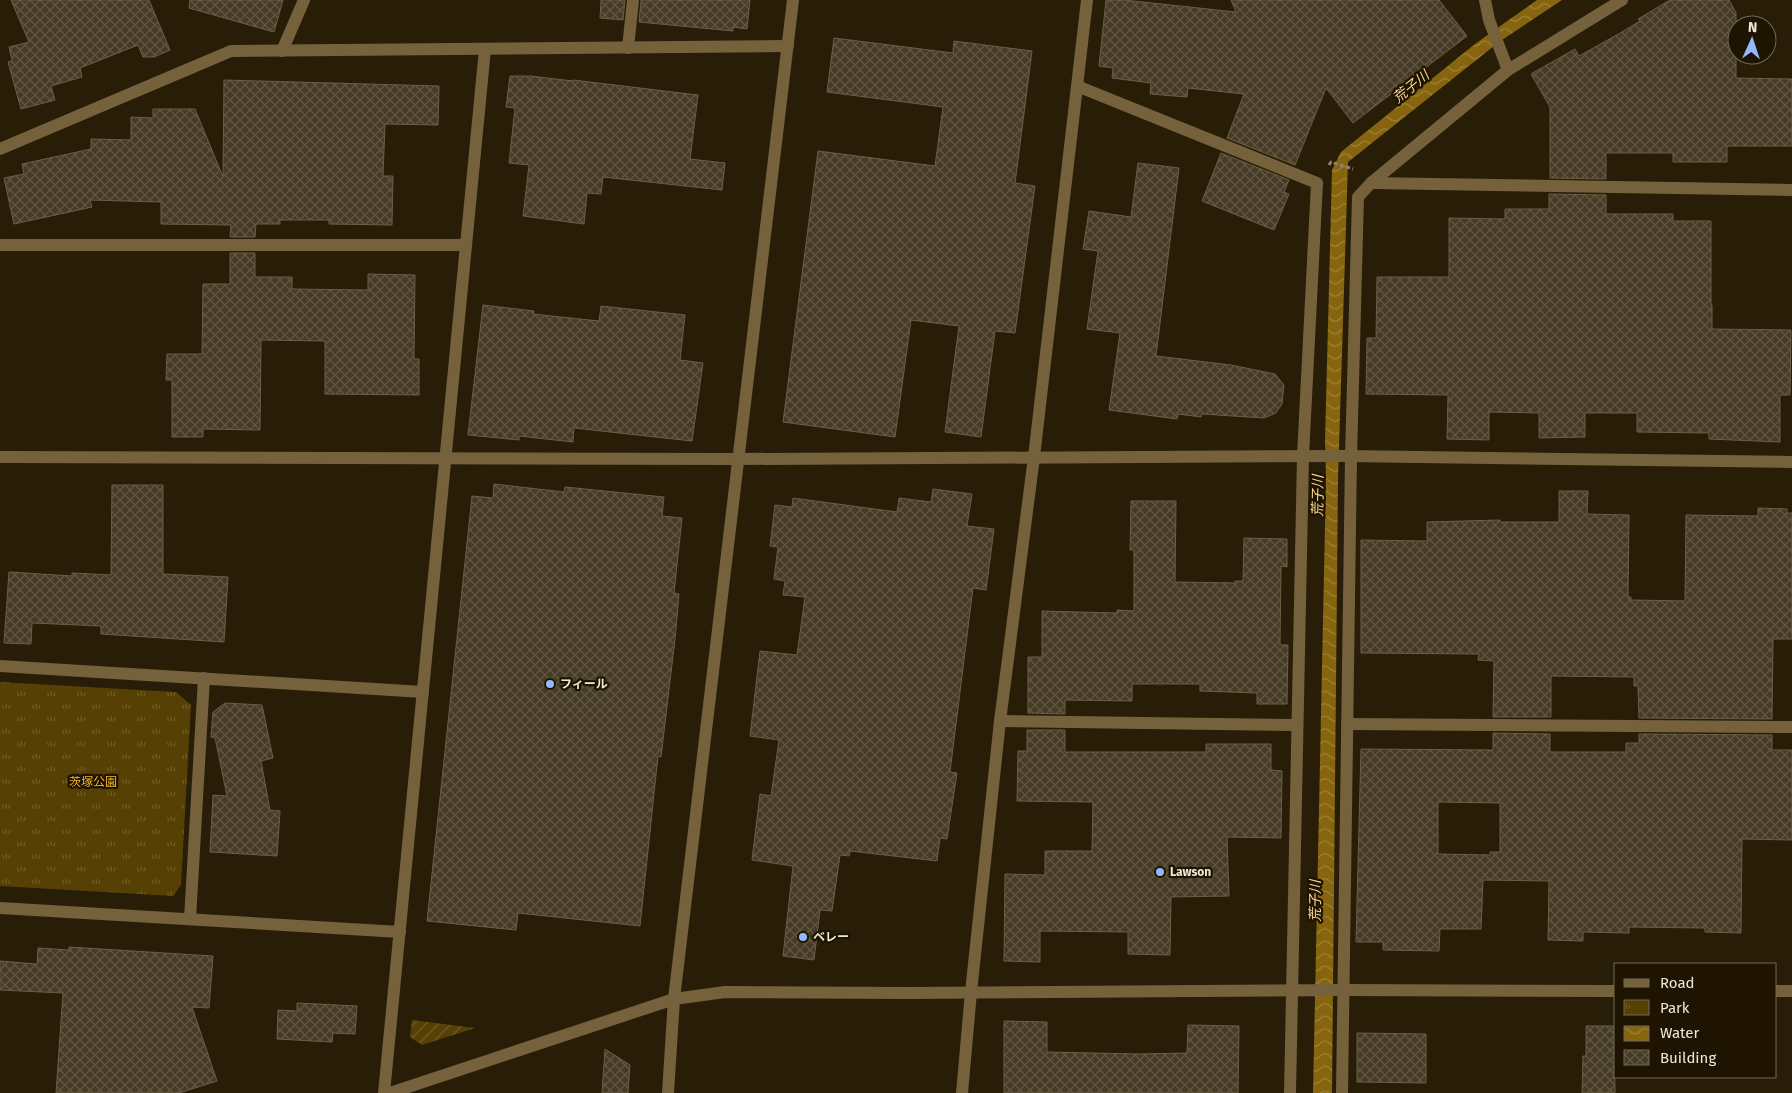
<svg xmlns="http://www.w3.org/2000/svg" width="1792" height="1093" font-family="'Fira Sans','Noto Sans JP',sans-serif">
  <defs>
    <pattern id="park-tufts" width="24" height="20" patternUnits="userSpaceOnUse" patternTransform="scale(1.25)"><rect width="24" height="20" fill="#574003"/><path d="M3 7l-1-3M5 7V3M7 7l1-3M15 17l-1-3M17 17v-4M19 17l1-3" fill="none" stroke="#6f5c27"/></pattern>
    <pattern id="garden-furrows" width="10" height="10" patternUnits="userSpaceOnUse" patternTransform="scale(1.25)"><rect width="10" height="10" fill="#574003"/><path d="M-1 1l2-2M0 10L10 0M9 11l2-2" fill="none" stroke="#6f5c27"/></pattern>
    <pattern id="water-waves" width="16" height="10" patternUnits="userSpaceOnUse" patternTransform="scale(1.25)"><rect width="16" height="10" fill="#87650e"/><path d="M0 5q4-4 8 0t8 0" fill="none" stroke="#9e823c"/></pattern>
    <pattern id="building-cross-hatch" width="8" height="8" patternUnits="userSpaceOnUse" patternTransform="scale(1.25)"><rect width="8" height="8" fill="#463b25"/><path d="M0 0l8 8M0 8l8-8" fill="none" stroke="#615744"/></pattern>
  </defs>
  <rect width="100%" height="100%" fill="#281d07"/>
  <polygon fill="url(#park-tufts)" points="0,682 176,692 191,705 181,885 173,896 0,886"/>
  <polygon fill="url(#garden-furrows)" points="412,1020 475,1028 422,1045 410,1037"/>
  <polygon fill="url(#water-waves)" points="1537,0 1562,0 1499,42 1348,162 1338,479 1332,1093 1313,1093 1326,478 1325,441 1332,170 1341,152 1475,44"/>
  <g fill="url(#building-cross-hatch)" stroke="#6b5f47" fill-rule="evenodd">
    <polygon points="11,0 149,0 170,50 154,57 143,57 138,45 80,68 82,77 51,86 55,100 21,109 8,62 12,61 9,47 29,42"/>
    <polygon points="190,0 283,0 274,32 189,8"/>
    <polygon points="601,0 625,0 623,20 600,18"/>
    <polygon points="641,0 750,0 747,29 733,27 733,31 639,22"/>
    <polygon points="1106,0 1124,0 1236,12 1231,0 1439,0 1467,36 1353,123 1326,88 1295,165 1227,138 1244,94 1188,88 1187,97 1150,94 1151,83 1112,78 1113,68 1099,66"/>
    <polygon points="1670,0 1729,0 1736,13 1736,78 1792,79 1792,146 1727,146 1727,162 1673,162 1673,153 1606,153 1606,179 1550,178 1550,107 1531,74 1575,49 1579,56 1622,32 1640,21 1638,19"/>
    <polygon points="834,38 953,53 954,41 1032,51 1015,183 1035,186 1015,333 995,331 981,437 945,432 959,326 911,320 895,437 783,422 818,151 935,166 943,107 827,92"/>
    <polygon points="510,76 530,76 573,81 573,80 698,95 690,159 725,163 722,190 603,177 601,194 587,193 584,224 523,216 529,165 509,163 515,108 506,107"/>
    <polygon points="224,80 439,86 438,125 385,124 383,176 393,176 392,225 329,224 329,220 280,220 280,224 256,224 255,237 230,237 231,225 161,224 161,202 90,200 92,207 14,224 4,178 24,174 22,164 91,149 91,139 131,140 131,117 153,118 153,109 195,109 223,177"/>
    <polygon points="1221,153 1289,180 1284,192 1289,194 1274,230 1202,201"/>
    <polygon points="1138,163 1179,168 1156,356 1231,365 1275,374 1284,385 1282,404 1276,413 1264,418 1202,414 1201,417 1178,414 1177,419 1109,410 1120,333 1087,329 1098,251 1083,249 1089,211 1131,217"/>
    <polygon points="1549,194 1606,195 1606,214 1673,214 1673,221 1711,221 1711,305 1712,305 1712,329 1791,330 1790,395 1780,395 1780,442 1709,439 1709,433 1637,432 1637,413 1585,413 1585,437 1539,438 1539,413 1489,412 1489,440 1447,439 1448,395 1366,394 1367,338 1376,338 1377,277 1449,277 1449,218 1505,219 1505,209 1549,209"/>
    <polygon points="230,253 255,253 255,277 292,277 292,289 368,290 368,274 415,275 414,359 419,359 419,395 325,394 325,341 261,340 260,430 203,429 203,437 172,437 172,380 166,380 167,354 202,354 203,284 230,284"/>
    <polygon points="483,305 534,311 533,314 599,321 601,306 685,315 680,360 703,363 692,441 574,428 573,442 519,436 519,440 468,435"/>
    <polygon points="494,484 564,492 565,487 664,497 662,516 682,518 674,593 679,594 675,639 661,757 658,756 640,926 518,913 516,930 427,921 472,496 493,498"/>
    <polygon points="112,485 163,485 163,574 228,577 224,642 101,634 101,626 32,623 31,644 4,643 9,572 72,576 72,573 111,575"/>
    <polygon points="933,489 972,494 967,526 994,529 986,590 973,588 950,772 957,773 947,839 940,838 937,861 850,851 849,856 840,855 832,911 820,910 814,960 783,956 793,866 752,860 760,794 771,796 779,740 750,736 760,651 797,655 805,597 783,595 785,581 774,579 778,547 770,546 775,505 792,507 793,498 897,512 899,498 931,502"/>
    <polygon points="1559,491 1588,491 1587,514 1629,515 1628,597 1631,597 1631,600 1685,601 1686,515 1758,516 1758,508 1787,509 1787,513 1792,513 1792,639 1773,639 1772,719 1639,718 1638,686 1634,686 1634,677 1551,676 1551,717 1493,717 1494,661 1478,660 1479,654 1361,653 1361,540 1427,541 1427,522 1500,520 1500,522 1559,522"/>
    <polygon points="1131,501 1176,501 1175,582 1235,583 1235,581 1243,581 1244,538 1287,539 1287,567 1281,566 1280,645 1288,645 1287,704 1257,704 1257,693 1200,691 1200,684 1132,684 1132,701 1065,700 1065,714 1028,713 1028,657 1042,657 1042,611 1117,613 1117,610 1134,611 1134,550 1130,550"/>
    <polygon points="225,703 262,705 273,758 261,761 270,810 280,811 277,856 210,852 213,795 227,796 215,738 211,737 213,712"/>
    <polygon points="1027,730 1065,730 1065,752 1206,752 1206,744 1271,744 1271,770 1282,771 1281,838 1227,837 1229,896 1171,897 1170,955 1128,954 1128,932 1040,931 1040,962 1004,961 1005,874 1045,875 1045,851 1092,851 1093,802 1017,801 1018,751 1027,751"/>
    <path d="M1493 733 1550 734V752H1626V743H1639V734L1772 735V750H1792V840L1742 839 1741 933 1705 932V928L1629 927V933L1583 932V941L1548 940 1549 881 1483 880 1481 929H1440L1439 951 1383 950V942H1356L1361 749 1493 750ZM1438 802 1500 803V852H1490V855L1438 854Z"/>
    <polygon points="69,947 213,956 209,1008 192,1007 217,1081 179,1093 56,1093 63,993 0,990 0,961 37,964 38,948 69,950"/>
    <polygon points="297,1003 357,1006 355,1034 333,1033 332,1042 277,1039 278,1010 297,1011"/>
    <polygon points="1004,1021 1047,1022 1047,1052 1139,1054 1187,1053 1188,1025 1239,1026 1238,1093 1004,1093"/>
    <polygon points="1586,1026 1614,1026 1615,1093 1582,1093 1583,1056 1586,1056"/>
    <polygon points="1357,1033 1426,1034 1426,1083 1357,1082"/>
    <polygon points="605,1049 630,1065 628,1093 602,1093"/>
  </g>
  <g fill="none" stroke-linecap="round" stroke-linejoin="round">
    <polyline stroke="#8d8472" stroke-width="3" stroke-dasharray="4 2.5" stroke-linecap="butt" points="1329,165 1331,162 1353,169"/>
    <g stroke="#75623d" stroke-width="12">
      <polyline points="1485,0 1489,20 1508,70"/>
      <polyline points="628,48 633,0"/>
      <polyline points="282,51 304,0"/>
      <polyline points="1077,86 1317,183 1303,456 1290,1093"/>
      <polyline points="0,149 231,51 788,46"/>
      <polyline points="1371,183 1792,190"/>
      <polyline points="0,245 466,245"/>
      <polyline points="0,457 738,459 1345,456 1792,462"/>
      <polyline points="0,666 423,692"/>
      <polyline points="1000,721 1297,725"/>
      <polyline points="1347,724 1792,727"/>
      <polyline points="0,908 400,932"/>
      <polyline points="190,919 204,678"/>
      <polyline points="384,1093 485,49"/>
      <polyline points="962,1093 971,992 1000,721 1034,457 1087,0"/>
      <polyline points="1342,1093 1351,457 1358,197 1371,183 1508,70 1622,0"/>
    </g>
    <g stroke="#75623d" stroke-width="12">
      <polyline points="1776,991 1792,991"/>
      <polyline points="390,1093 674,999 725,992 907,993 1343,990 1616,991"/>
      <polyline points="668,1093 674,999 793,0"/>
    </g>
  </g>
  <g fill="#94b7fd" stroke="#1e1401" stroke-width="2">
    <circle cx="550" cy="684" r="5"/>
    <circle cx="1160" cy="872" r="5"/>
    <circle cx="803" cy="937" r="5"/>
  </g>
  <g text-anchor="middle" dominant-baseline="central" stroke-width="4.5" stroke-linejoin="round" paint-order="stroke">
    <g font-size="12" font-weight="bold" fill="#efe8da" stroke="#1e1401" text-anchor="start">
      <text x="560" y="684">フィール</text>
      <text x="1170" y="872">Lawson</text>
      <text x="813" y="937">ベレー</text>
    </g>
    <g font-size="12" fill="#f2b823" stroke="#1e1401">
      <text x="93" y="782">茨塚公園</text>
    </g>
    <g font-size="14" font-style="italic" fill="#fcd993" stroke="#1e1401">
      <text transform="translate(1411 87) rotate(-39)">荒子川</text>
      <text transform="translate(1318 496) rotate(-89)">荒子川</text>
      <text transform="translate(1315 901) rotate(-90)">荒子川</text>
    </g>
  </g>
  <rect x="1614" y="963" width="162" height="115" fill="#1e1401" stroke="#726958"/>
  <rect x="1624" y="979" width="25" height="8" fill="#75623d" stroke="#726958"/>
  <text x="1660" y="988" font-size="15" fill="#efe8da">Road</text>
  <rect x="1624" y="1000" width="25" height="15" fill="url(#park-tufts)" stroke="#726958"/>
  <text x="1660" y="1013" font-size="15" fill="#efe8da">Park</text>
  <rect x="1624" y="1026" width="25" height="15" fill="url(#water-waves)" stroke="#726958"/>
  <text x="1660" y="1038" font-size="15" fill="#efe8da">Water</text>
  <rect x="1624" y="1050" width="25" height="15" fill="url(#building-cross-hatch)" stroke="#726958"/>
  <text x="1660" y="1063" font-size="15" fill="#efe8da">Building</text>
  <g transform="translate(1752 40) rotate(3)"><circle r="24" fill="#1e1401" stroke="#726958"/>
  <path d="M0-4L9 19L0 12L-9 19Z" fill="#94b7fd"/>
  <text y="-8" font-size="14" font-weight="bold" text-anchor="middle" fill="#efe8da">N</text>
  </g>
</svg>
